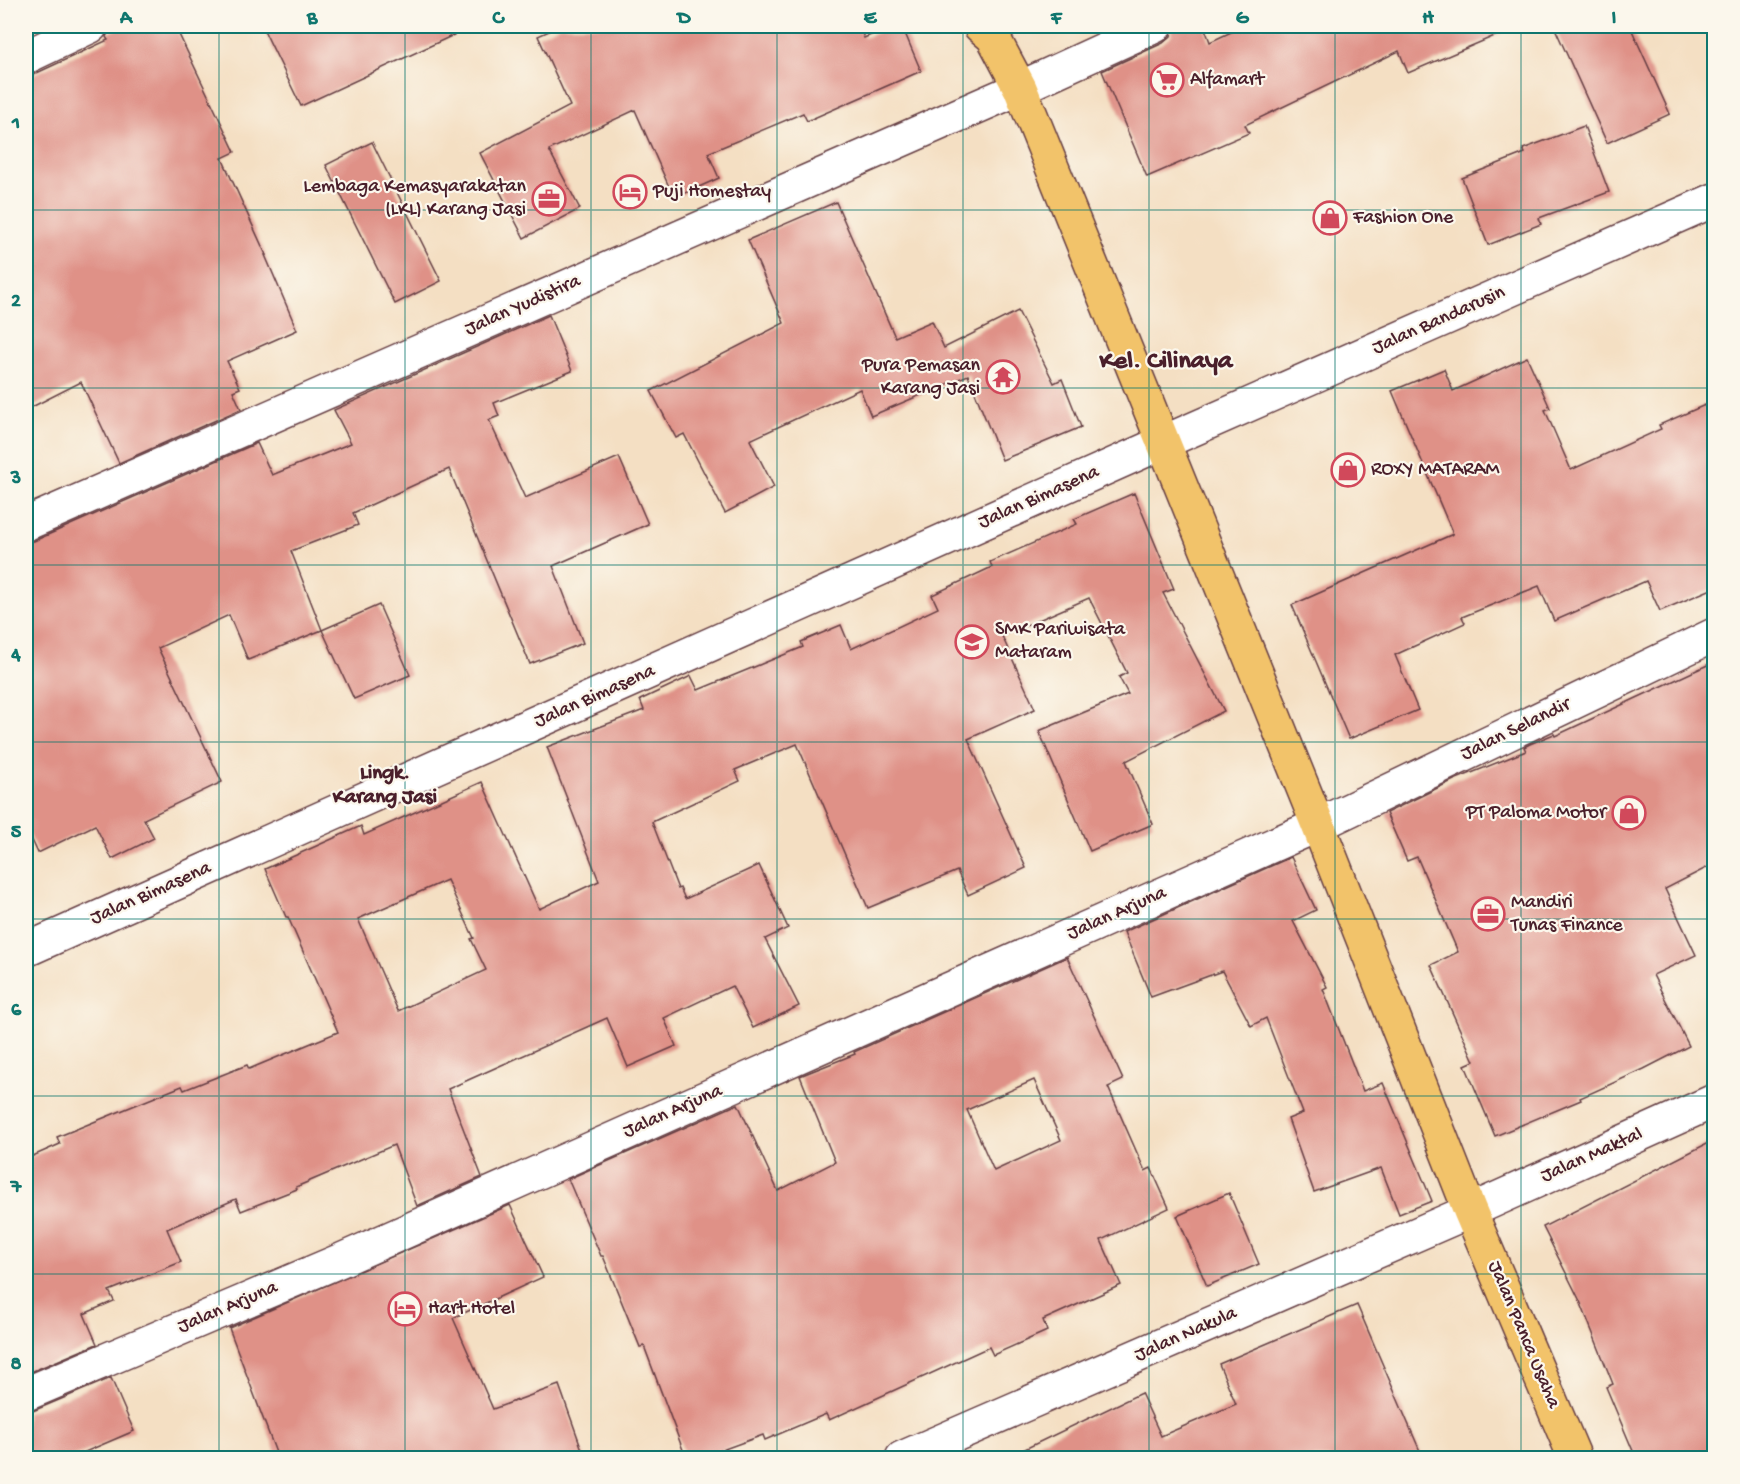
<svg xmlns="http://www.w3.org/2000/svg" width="1740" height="1484" font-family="'Gochi Hand',sans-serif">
  <rect width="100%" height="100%" fill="#fbf7ec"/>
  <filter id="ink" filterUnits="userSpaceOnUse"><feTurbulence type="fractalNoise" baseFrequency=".0167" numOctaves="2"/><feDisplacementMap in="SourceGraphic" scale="12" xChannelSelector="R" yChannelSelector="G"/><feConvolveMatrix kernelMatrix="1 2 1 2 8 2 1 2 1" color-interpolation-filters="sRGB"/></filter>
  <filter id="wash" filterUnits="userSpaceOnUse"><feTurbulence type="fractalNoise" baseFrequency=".008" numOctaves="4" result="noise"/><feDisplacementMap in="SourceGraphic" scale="24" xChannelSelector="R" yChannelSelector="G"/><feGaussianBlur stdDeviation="1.35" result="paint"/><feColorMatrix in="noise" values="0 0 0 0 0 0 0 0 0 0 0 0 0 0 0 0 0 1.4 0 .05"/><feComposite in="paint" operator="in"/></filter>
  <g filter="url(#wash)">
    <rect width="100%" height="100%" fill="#f4dfc3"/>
    <g id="blocks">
      <g fill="#df9187" fill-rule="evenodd">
        <polygon points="124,26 175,26 235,152 222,158 266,255 265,255 297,330 227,361 240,388 233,391 241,409 119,463 81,382 26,410 26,78 108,40 106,37 108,33"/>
        <polygon points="262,26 473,26 301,106"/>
        <polygon points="560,26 859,26 864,38 893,26 902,26 921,71 807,121 803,113 708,153 719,178 674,198 635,110 549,150 580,209 524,238 480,153 570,106 538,36"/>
        <polygon points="1173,26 1204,26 1210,42 1244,26 1518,26 1408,73 1399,51 1245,125 1249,133 1147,177 1102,71 1163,43 1171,36"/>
        <polygon points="1554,26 1630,26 1670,114 1607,143"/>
        <polygon points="1584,126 1609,192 1539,218 1541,224 1488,245 1462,178 1525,153 1523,149"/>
        <polygon points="372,142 441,281 395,304 326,165"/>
        <polygon points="836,202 895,337 932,321 944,348 1018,311 1054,383 1062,379 1081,427 1002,460 968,375 871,416 860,389 750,440 774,487 725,513 684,434 676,438 651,391 784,323 748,240"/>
        <polygon points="549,315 572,371 494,403 499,416 489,420 525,498 619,457 648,524 553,566 583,643 530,664 449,469 353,513 358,525 291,551 322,630 248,660 229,615 158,648 222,782 144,819 154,838 112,859 95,825 38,853 26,827 26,542 34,541 257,443 272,475 351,443 334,410"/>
        <polygon points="1527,357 1550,408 1545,410 1571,470 1661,429 1659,425 1705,405 1714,427 1714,588 1660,611 1646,581 1554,621 1539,586 1462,617 1465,623 1395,655 1418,710 1349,739 1292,605 1453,534 1392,391 1444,369 1453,391"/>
        <path d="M1134 493 1174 589 1163 593 1224 711 1126 761 1153 824 1090 851 1039 731 1128 694 1119 677 1127 673 1089 598 1002 636 1035 709 968 739 1026 868 968 895 957 871 868 908 797 744 735 770 740 781 652 822 678 889 680 888 685 899 759 865 788 928 765 939 799 1006 753 1028 732 986 664 1018 676 1046 628 1067 607 1018 448 1089 482 1177 417 1206 394 1145 296 1187 297 1189 241 1211 236 1199 167 1229 181 1262 109 1291 114 1301 84 1314 97 1344 26 1374V1159L60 1144 57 1137 182 1086 184 1090 247 1065 249 1069 338 1032 288 917H286L265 869 361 826 364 835 482 782 539 909 599 881 547 747 644 710 640 700 691 676 698 690 803 647 801 642 841 625 851 649 938 608 932 595 992 567 990 562 1077 524 1074 519ZM447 880 474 938 471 939 486 970 398 1011 358 919Z"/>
        <polygon points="379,605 410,675 354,699 322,630"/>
        <polygon points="1714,662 1714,864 1665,889 1696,955 1653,975 1689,1046 1644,1069 1580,1098 1581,1100 1495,1136 1465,1065 1474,1061 1431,965 1458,952 1417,857 1407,861 1386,813 1454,780 1526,751 1524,747 1530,744 1554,734 1555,736"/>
        <polygon points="1291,857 1316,910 1293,921 1327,987 1323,989 1363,1091 1383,1083 1432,1201 1399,1214 1381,1168 1314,1192 1288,1119 1303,1113 1266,1018 1251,1026 1222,971 1151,997 1124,932"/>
        <path d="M1067 957 1123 1080 1108 1087 1145 1171 1151 1168 1169 1208 1101 1240 1121 1285 1043 1320 1047 1331 993 1355 989 1347 829 1420 826 1414 765 1440 763 1435 700 1458H686L644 1346 640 1347 603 1256H601L568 1179 738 1104 778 1191 835 1162 800 1076 855 1054 854 1052ZM1034 1080 1061 1140 994 1171 967 1110Z"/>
        <polygon points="1714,1140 1714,1458 1636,1458 1606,1387 1613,1384 1580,1301 1543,1227"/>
        <polygon points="1229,1193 1259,1264 1207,1286 1177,1216"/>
        <polygon points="510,1205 543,1277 453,1318 493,1409 559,1385 585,1458 278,1458 229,1328"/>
        <polygon points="1357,1305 1423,1458 1006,1458 1141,1393 1161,1436 1236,1404 1219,1364"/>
        <polygon points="111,1378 134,1431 71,1458 26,1458 26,1412 33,1411"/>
      </g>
    </g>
  </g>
  <g filter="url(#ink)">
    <use href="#blocks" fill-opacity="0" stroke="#643c42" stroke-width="1.5"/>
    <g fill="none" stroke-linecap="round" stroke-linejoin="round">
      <defs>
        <g id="minor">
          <polyline points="26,57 91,26"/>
          <polyline points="26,524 1020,88 1155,26"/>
          <polyline points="26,950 1164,442 1714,200"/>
          <polyline points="26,1394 339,1261 1318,825 1714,635"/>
          <polyline points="902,1458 1470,1211 1714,1101"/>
        </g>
        <polyline id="major" points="980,26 993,37 1020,88 1318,825 1470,1211 1575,1458"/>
      </defs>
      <use href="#minor" stroke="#643c42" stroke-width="36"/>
      <use href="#major" stroke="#643c42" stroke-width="36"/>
      <use href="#minor" stroke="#fff" stroke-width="33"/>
      <use href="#major" stroke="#f2c36a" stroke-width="33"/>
    </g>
  </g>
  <path fill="none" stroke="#0f766e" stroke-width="1.5" stroke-opacity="0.55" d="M219 26V1458M405 26V1458M591 26V1458M777 26V1458M963 26V1458M1149 26V1458M1335 26V1458M1521 26V1458M26 210H1714M26 388H1714M26 565H1714M26 742H1714M26 919H1714M26 1096H1714M26 1274H1714"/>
  <defs>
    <symbol id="supermarket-ring" viewBox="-11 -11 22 22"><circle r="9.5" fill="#fbf7ec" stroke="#d1495b" stroke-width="1.5"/><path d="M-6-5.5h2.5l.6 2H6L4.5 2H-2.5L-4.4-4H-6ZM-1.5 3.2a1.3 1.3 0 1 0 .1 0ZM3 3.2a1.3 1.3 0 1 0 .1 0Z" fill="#d1495b"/></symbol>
    <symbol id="hotel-ring" viewBox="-11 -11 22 22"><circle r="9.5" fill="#fbf7ec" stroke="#d1495b" stroke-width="1.5"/><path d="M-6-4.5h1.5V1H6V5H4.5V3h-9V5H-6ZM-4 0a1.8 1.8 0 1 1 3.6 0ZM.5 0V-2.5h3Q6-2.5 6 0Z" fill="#d1495b"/></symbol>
    <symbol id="office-ring" viewBox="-11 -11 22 22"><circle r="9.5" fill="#fbf7ec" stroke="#d1495b" stroke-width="1.5"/><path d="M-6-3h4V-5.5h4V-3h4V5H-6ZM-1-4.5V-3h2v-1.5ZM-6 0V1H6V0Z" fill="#d1495b"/></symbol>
    <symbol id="shop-ring" viewBox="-11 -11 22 22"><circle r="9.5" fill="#fbf7ec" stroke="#d1495b" stroke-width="1.5"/><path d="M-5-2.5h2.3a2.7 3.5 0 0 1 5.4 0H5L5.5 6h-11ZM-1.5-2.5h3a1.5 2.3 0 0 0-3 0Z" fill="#d1495b"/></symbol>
    <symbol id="temple-ring" viewBox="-11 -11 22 22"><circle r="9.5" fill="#fbf7ec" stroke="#d1495b" stroke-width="1.5"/><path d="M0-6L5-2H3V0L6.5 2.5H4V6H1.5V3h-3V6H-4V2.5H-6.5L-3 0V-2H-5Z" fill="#d1495b"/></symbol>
    <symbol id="school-ring" viewBox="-11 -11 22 22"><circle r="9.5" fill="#fbf7ec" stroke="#d1495b" stroke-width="1.5"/><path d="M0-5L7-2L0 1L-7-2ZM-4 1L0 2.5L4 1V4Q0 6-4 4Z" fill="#d1495b"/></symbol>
  </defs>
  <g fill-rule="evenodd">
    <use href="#supermarket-ring" x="1148" y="61" width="38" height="38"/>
    <use href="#hotel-ring" x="611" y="173" width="38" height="38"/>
    <use href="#office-ring" x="530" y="180" width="38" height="38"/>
    <use href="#shop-ring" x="1311" y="199" width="38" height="38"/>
    <use href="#temple-ring" x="984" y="358" width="38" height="38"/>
    <use href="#shop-ring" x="1329" y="451" width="38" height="38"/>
    <use href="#school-ring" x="953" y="623" width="38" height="38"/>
    <use href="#shop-ring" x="1610" y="794" width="38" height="38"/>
    <use href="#office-ring" x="1469" y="895" width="38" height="38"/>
    <use href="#hotel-ring" x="386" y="1290" width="38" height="38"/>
  </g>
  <g text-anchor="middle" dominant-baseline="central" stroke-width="4.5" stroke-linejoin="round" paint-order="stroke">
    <g font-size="20" fill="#4a1f2b" stroke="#fbf7ec" text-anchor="start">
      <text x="1190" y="80">Alfamart</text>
      <text x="526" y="187" text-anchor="end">Lembaga Kemasyarakatan<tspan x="526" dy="23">(LKL) Karang Jasi</tspan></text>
      <text x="653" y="192">Puji Homestay</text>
      <text x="1353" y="218">Fashion One</text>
      <text x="980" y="366" text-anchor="end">Pura Pemasan<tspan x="980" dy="23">Karang Jasi</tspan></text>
      <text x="1371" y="470">ROXY MATARAM</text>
      <text x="995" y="630">SMK Pariwisata<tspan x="995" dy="23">Mataram</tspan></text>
      <text x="1606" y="813" text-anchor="end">PT Paloma Motor</text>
      <text x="1511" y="903">Mandiri<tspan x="1511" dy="23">Tunas Finance</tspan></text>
      <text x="428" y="1309">Hart Hotel</text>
    </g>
    <g font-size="20" fill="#4a1f2b" stroke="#fbf7ec">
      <text transform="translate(523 306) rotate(-24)">Jalan Yudistira</text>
      <text transform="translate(1439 321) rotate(-24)">Jalan Bandarusin</text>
      <text transform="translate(1039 498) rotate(-24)">Jalan Bimasena</text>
      <text transform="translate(595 697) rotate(-24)">Jalan Bimasena</text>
      <text transform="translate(1516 730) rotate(-26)">Jalan Selandir</text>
      <text transform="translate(151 894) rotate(-24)">Jalan Bimasena</text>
      <text transform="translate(1117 914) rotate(-24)">Jalan Arjuna</text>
      <text transform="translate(673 1112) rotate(-24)">Jalan Arjuna</text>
      <text transform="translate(1592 1156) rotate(-24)">Jalan Maktal</text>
      <text transform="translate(228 1308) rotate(-23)">Jalan Arjuna</text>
      <text transform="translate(1186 1335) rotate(-24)">Jalan Nakula</text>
      <text transform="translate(1523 1335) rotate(67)">Jalan Panca Usaha</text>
    </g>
    <g font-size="21" font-weight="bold" fill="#4a1f2b" stroke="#fbf7ec">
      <text x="385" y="774">Lingk.<tspan x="385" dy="24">Karang Jasi</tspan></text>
    </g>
    <g font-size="26" font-weight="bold" fill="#4a1f2b" stroke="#fbf7ec">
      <text x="1166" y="362">Kel. Cilinaya</text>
    </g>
  </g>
  <rect width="1740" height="1484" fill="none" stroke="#fbf7ec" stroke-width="66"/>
  <rect x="33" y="33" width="1674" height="1418" fill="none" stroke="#0f766e" stroke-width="2"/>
  <g font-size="20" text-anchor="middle" font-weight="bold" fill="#0f766e">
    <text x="126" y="23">A</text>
    <text x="312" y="23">B</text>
    <text x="498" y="23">C</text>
    <text x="684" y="23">D</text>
    <text x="870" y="23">E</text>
    <text x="1056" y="23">F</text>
    <text x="1242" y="23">G</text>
    <text x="1428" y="23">H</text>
    <text x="1614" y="23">I</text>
    <text x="16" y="128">1</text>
    <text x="16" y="306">2</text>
    <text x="16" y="483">3</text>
    <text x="16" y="660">4</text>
    <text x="16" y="837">5</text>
    <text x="16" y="1015">6</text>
    <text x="16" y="1192">7</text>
    <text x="16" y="1369">8</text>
  </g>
</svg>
